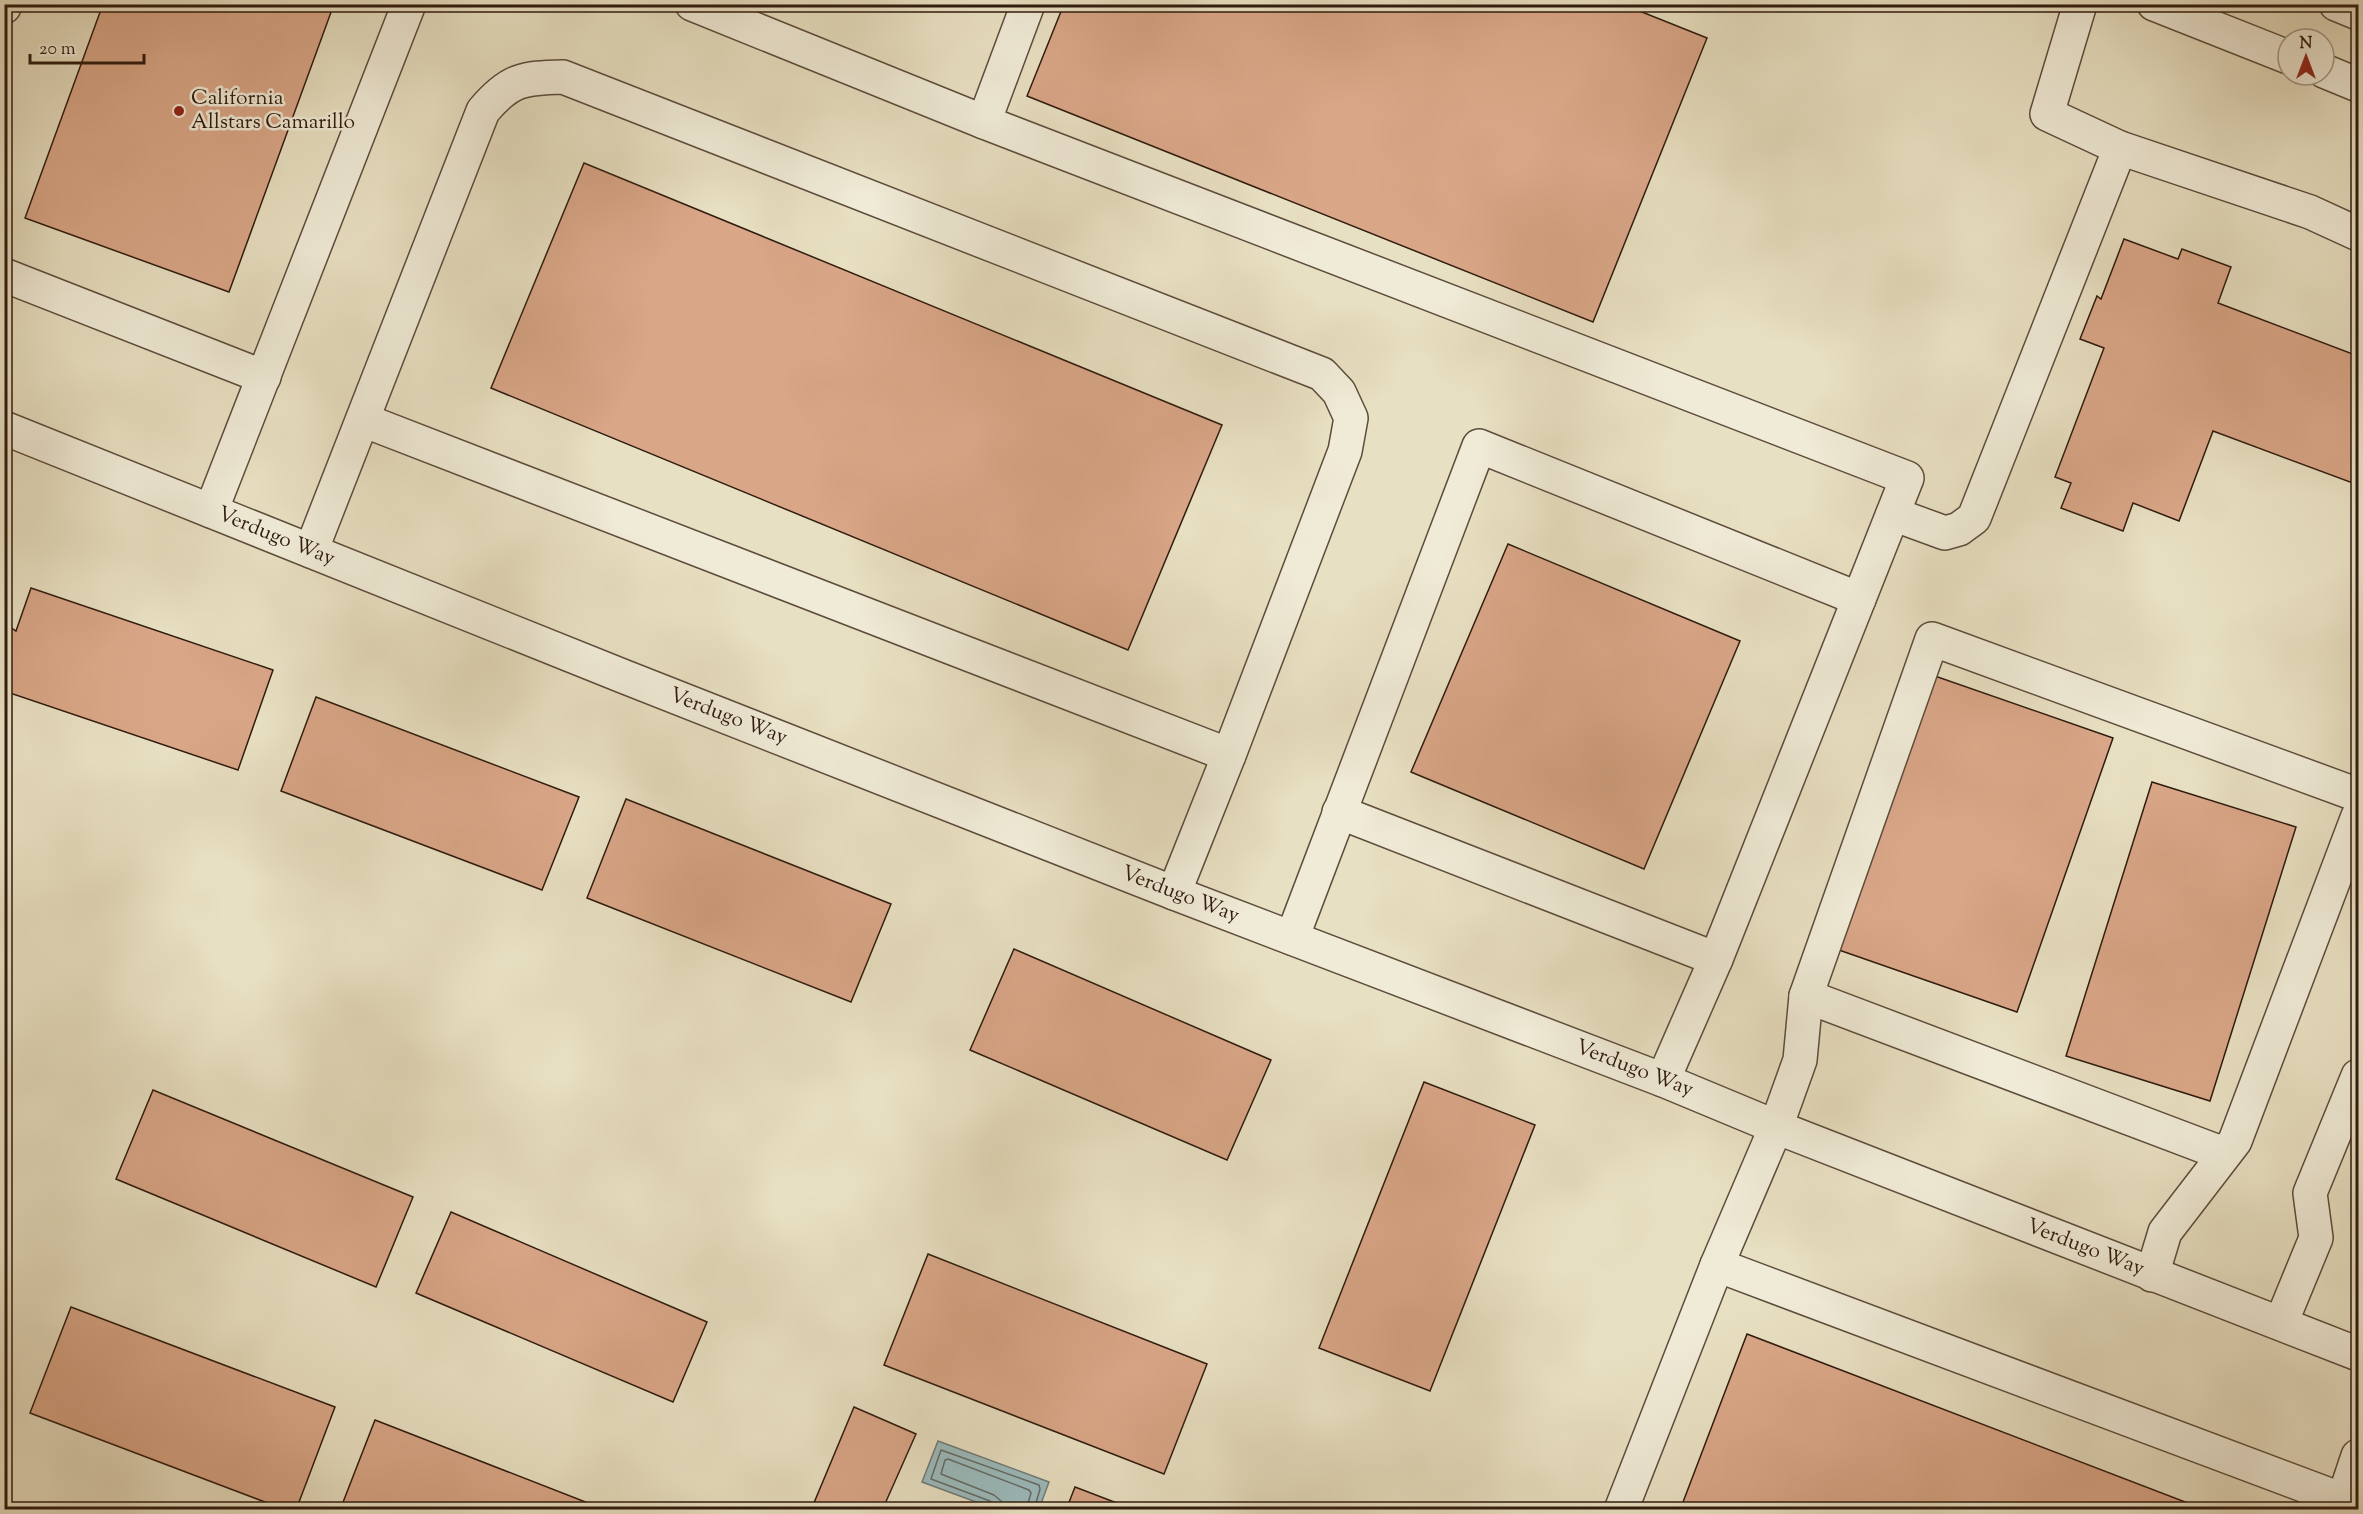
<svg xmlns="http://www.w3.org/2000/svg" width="2363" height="1514" font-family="'Sorts Mill Goudy',serif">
  <rect width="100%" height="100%" fill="#e8e0c2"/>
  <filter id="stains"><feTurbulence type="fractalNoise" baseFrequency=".00333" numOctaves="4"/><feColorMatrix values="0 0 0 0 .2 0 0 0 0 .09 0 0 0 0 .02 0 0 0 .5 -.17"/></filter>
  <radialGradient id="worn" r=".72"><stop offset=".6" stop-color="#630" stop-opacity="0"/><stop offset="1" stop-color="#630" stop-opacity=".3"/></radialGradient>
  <polygon fill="#9bbbbd" stroke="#707b77" stroke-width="1.5" points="938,1441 1049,1482 1039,1509 995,1509 922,1482"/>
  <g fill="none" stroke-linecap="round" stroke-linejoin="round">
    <g stroke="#656b66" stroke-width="1.5">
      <polyline points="994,1510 994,1505 990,1501 931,1479 941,1450 1039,1485 1040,1489 1034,1510"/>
      <polyline points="1002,1510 1001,1501 994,1495 941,1474 945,1460 948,1459 1029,1490 1031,1493 1026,1510"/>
    </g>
  </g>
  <g fill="#d9a687" stroke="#2f1b0f" stroke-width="1.5">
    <polygon points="103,4 334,4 229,292 25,218"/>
    <polygon points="1064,4 1622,4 1707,38 1593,322 1027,96"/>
    <polygon points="584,163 1222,425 1128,650 491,388"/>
    <polygon points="2124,239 2178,259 2182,249 2231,267 2218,303 2358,356 2358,485 2213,431 2179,521 2133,503 2123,531 2061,508 2071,483 2055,477 2104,348 2080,339 2097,296 2101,299"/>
    <polygon points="1508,544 1740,641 1644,869 1411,772"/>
    <polygon points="31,588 273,670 238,770 4,691 4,623 16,631"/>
    <polygon points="1932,675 2113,738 2017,1012 1836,949"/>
    <polygon points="316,697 579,797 542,890 281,791"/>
    <polygon points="2152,782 2296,827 2210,1101 2066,1056"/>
    <polygon points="626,799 891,904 851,1002 587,898"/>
    <polygon points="1014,949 1271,1060 1227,1160 970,1050"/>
    <polygon points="1424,1082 1535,1125 1430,1391 1319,1348"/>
    <polygon points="153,1090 413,1197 376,1287 116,1179"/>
    <polygon points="451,1212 707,1322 673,1402 416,1293"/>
    <polygon points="928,1254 1207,1364 1164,1474 884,1365"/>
    <polygon points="71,1307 335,1407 296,1510 286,1510 30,1413"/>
    <polygon points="1747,1334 2206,1510 1680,1510"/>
    <polygon points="854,1407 916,1434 884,1506 893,1510 811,1510"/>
    <polygon points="375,1420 606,1510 340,1510"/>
    <polygon points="1075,1487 1122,1505 1120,1510 1066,1510"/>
  </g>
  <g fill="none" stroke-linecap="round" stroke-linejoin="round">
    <defs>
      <g id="minor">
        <polyline points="692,4 984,122 1907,478 1716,959 1663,1080"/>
        <polyline points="2080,4 2047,114 2120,148 2310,212 2358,234"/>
        <polyline points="2154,4 2288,57"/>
        <polyline points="2336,4 2358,13"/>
        <polyline points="4,7 5,4"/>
        <polyline points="2324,71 2358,85"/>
        <polyline points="984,122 1028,4"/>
        <polyline points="4,275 264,377"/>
        <polyline points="363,420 1229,755"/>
        <polyline points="4,428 625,677 1174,893 1663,1080 1776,1127 2358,1354"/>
        <polyline points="211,511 409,4"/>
        <polyline points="1893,514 1945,533 1959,529 1974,518 2120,148"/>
        <path d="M311 551 483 111C510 79 523 78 563 77L1322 374 1339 392 1351 418 1345 451 1229 755 1174 893"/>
        <polyline points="1339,812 1716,959"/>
        <polyline points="1292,938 1479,446 1859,599"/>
        <polyline points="1806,996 2224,1154"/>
        <polyline points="1717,1265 2343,1500"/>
        <polyline points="2152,1275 2165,1232 2235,1141 2358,816"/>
        <polyline points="2281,1323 2316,1238 2310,1193 2358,1076"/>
        <polyline points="1621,1510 1717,1265 1776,1127 1800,1060 1806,996 1932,639 2358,795"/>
        <polyline points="2340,1510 2358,1456"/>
      </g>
    </defs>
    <use href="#minor" stroke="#5d4c3c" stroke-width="36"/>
    <use href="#minor" stroke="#f0ebd7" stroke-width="33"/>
  </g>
  <circle fill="#8f2418" stroke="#f0ebd7" stroke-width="2" cx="179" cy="111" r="6"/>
  <g text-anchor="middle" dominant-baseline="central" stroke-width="5" stroke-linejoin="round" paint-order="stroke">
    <g font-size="21" fill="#2f1b0f" stroke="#f0ebd7" text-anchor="start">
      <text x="191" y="99">California<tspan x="191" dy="24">Allstars Camarillo</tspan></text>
    </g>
    <g font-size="21" fill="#2f1b0f" stroke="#f0ebd7">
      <text transform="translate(276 537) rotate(22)">Verdugo Way</text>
      <text transform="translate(728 717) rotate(21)">Verdugo Way</text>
      <text transform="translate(1180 895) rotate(21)">Verdugo Way</text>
      <text transform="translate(1634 1069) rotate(21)">Verdugo Way</text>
      <text transform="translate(2085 1248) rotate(21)">Verdugo Way</text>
    </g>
  </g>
  <rect width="2363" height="1514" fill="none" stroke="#e8e0c2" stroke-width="24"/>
  <rect x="6" y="6" width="2351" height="1502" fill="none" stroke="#2f1b0f" stroke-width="3"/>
  <rect x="12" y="12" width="2339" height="1490" fill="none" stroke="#2f1b0f" stroke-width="1.5"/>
  <g transform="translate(2306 57)"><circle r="28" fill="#f0ebd7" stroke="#a39887" stroke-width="1.5"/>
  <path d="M0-4.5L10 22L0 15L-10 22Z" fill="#8f2418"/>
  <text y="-9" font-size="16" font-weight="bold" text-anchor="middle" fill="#2f1b0f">N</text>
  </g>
  <path d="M30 54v9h114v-9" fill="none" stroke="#2f1b0f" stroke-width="3"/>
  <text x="39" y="54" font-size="18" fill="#2f1b0f" stroke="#f0ebd7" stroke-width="4.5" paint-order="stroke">20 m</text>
  <rect width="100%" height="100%" filter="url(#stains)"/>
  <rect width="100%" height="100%" fill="url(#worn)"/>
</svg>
